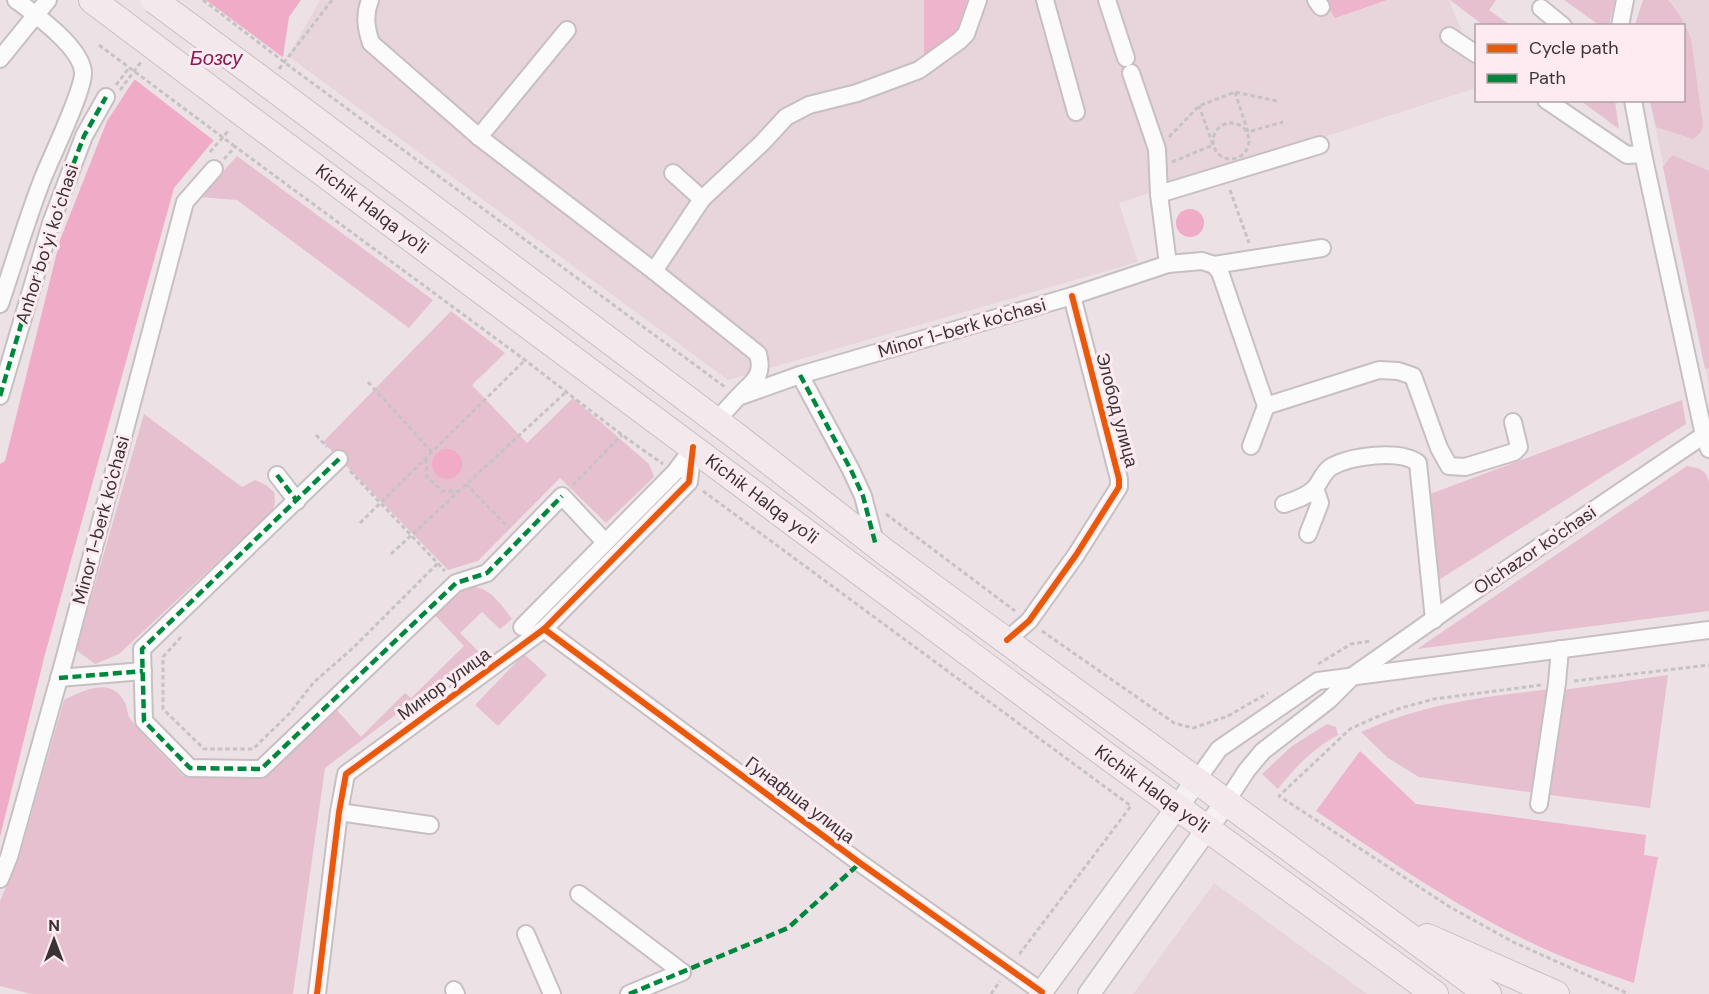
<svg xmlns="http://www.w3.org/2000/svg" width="1709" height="994" font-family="'DM Sans',sans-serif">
  <rect width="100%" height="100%" fill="#ece2e5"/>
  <g fill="#e7d5db">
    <polygon points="320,0 1449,0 1476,66 1476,88 1119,203 1138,262 728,380 288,56"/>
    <polygon points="1645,0 1709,0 1709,387 1650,101 1684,100 1684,26 1635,26"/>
    <polygon points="1214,883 1367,994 1133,994"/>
  </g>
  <g fill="#e6c0ce">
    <polygon points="1450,0 1496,0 1489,10 1510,25 1483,25"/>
    <polygon points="1564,0 1615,0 1609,25 1599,25"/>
    <polygon points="1643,0 1668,0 1679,14 1691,38 1703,126 1701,132 1693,139 1656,127 1650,101 1684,100 1684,26 1635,25"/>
    <polygon points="1581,101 1615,101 1619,129"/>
    <polygon points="1672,155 1709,171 1709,368 1705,369 1663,167"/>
    <polygon points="237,156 433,300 409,328 237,200 200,197"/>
    <polygon points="451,311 505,353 472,385 527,443 573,398 649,464 654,477 606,523 560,478 478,561 448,570 323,442"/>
    <polygon points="1682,400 1686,424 1437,581 1430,494"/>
    <polygon points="144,414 242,487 255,480 266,485 274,492 275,501 273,510 119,654 95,664 76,650"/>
    <path d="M1687 466C1699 468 1706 469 1709 482V611L1417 649Z"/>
    <path d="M470 586C491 588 500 603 512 619L500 629 482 612 460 633 479 652 325 768 293 994H31L0 986V901L20 854 64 700C84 690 112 676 125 703 128 709 127 715 131 720 147 740 166 758 183 776H265L335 708 361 737 405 693 411 698 464 646 433 613 457 590Z"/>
    <polygon points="524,654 547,675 498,726 475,705"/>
    <polygon points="1668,675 1650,808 1550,795 1563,690"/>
    <path d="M1551 689 1536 793 1419 777 1388 758 1361 732C1425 703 1482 697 1551 689Z"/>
    <path d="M1327 724 1336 727 1338 735C1314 748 1295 767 1278 789L1262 774 1292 746Z"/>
  </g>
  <g fill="#edb4cb">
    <polygon points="924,0 967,0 958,29 951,36 924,56"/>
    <polygon points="1324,0 1387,0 1335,18"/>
    <path d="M1360 751 1416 804 1646 835 1644 855 1658 857 1634 983C1609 974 1584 966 1561 956 1473 919 1394 864 1316 811Z"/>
  </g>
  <g fill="#f0abc7">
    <polygon points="197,0 301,0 289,17 283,57 174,188 44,658 0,837 0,464 5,461 60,240 107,121 132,83"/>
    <circle cx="1190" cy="223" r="14"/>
    <circle cx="447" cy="464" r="15"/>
  </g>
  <polygon fill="#ece2e5" points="193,0 206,0 285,59 217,143 133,78"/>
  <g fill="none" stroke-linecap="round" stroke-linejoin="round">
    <defs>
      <g id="minor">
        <path d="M370 0C364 15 366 28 371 43L479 137 654 271 758 354C764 376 754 380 740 395"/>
        <polyline points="1045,0 1076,112"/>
        <polyline points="1107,0 1126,58"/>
        <polyline points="1316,0 1321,7"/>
        <polyline points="1541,8 1563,26"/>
        <polyline points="1620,26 1625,0"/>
        <polyline points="1449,36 1476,54"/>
        <polyline points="0,59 48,0"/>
        <polyline points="1131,73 1157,149 1159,194"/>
        <polyline points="1546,100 1627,155 1643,154"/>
        <polyline points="1633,100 1643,154 1704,435 1709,449"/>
        <polyline points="479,137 567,30"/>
        <polyline points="702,199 762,143 786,117 809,105 857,93 919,70 959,41 966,34 978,0"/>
        <polyline points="1168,264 1159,194 1320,145"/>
        <polyline points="1214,265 1322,248"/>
        <polyline points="654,271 702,199 673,173"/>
        <path d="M0 304C14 263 26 222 41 183 49 161 84 91 83 72 81 47 36 15 16 0"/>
        <polyline points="800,375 851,470 863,496 876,546"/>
        <polyline points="0,396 51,223 84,136 106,97"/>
        <polyline points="1266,406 1379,370 1398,371 1413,376 1439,448 1449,466 1465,467 1514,452 1519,447 1513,422"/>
        <polyline points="716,421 738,397 800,375 1072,296 1168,264 1202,261 1214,265 1220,272 1266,406 1251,446"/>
        <polyline points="339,459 142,649 144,721 190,768 261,769 456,583 487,573 562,496 605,542"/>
        <polyline points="277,475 297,501"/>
        <path d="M1284 504C1295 500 1306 497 1314 489 1321 482 1322 473 1331 467 1350 456 1400 449 1418 463L1434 620"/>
        <polyline points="1308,534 1320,503 1315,488"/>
        <polyline points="522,627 675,472 693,448"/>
        <polyline points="544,629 860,863 1042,992"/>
        <polyline points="1007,640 1029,621 1076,555 1119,487 1119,479 1072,296"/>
        <polyline points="59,678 143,671"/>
        <polyline points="1197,780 1219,749 1318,681 1709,630"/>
        <polyline points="1226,802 1247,770 1263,751 1329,700 1354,675 1448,609 1704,435"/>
        <polyline points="1539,804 1557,683 1560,649"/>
        <polyline points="339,812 430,825"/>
        <polyline points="0,879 9,857 65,657 185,202 214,169"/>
        <polyline points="579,894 682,972"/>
        <polyline points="526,934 552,994"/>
        <polyline points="454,990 456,994"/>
        <polyline points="317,994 339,812 346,774 544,629 689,482 693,447"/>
        <polyline points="629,994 682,972"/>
      </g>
      <g id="major">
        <polyline points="1040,994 1197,780"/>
        <polyline points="1089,994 1226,802"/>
      </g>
      <g id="highway">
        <polyline points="92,0 120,21"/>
        <polyline points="277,91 735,435 885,552 1488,994"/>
        <polyline points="253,121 1107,756 1435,994"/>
        <polyline points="1427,937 1556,994"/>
      </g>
    </defs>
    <use href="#minor" stroke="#c7bfc2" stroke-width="20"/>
    <use href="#major" stroke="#c5c0c2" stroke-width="24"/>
    <use href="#highway" stroke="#c5c0c2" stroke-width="28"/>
    <g stroke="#c6c3c4" stroke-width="3" stroke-dasharray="4.5 3" stroke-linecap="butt">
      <polyline points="292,68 725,387"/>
      <polyline points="279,69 332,0"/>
      <polyline points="116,85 129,68"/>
      <polyline points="120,90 141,62"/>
      <polyline points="1235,92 1248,132 1283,122"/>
      <circle cx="1231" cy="141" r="18"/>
      <polyline points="1169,137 1199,106 1235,92 1277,101"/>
      <polyline points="233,145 525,360 622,435 663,464"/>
      <polyline points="210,152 229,130"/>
      <polyline points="224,159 235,147"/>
      <polyline points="1172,162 1213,145 1199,106"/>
      <polyline points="1230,190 1249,243"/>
      <polyline points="368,382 432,452"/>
      <polyline points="316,435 327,447"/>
      <polyline points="426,459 427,477 442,491 457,491"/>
      <polyline points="350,471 445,571"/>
      <polyline points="466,484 509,528"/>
      <polyline points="573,485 622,435"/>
      <polyline points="703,491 1131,806 1018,956"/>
      <polyline points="886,514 1015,611"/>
      <polyline points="360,523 525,360"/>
      <polyline points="391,554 566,392"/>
      <polyline points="1042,631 1174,723 1193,728 1228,716 1268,693"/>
      <polyline points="181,637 163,657 163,709 204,749 253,749 289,714 314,682 353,648 438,563"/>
      <polyline points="1318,664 1351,644 1371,641"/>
      <polyline points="1574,681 1709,665"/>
      <polyline points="1541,685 1434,699 1401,708 1374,718 1350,729 1279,796 1450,907 1513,942 1629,994"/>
      <polyline points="991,994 1000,981"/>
    </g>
    <use href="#minor" stroke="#fcfbfb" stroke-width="16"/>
    <use href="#major" stroke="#f6f0f3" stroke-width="21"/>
    <use href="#highway" stroke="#f3e9ed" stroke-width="26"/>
    <defs>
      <g id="highway-bridge">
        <polyline points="154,0 277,91"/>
        <polyline points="120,21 253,121"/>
      </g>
    </defs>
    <use href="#highway-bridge" stroke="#c5c0c2" stroke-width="28" stroke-linecap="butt"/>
    <g stroke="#c6c3c4" stroke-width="3" stroke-dasharray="4.5 3" stroke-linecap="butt">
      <polyline points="203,0 292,68"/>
      <polyline points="99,45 233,145"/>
    </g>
    <use href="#highway-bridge" stroke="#f3e9ed" stroke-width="26"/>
    <g stroke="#00873e" stroke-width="4.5" stroke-dasharray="9 4.5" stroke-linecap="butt">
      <polyline points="800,375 851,470 863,496 876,546"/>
      <polyline points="0,396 51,223 84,136 106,97"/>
      <polyline points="339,459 142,649 144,721 190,768 261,769 456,583 487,573 562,496"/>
      <polyline points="277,475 297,501"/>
      <polyline points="59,678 143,671"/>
      <polyline points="629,994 788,928 860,863"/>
    </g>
    <defs>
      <g id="cycleway">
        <polyline points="544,629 860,863 1042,992"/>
        <polyline points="1007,640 1029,621 1076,555 1119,487 1119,479 1072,296"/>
        <polyline points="317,994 339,812 346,774 544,629 689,482 693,447"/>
      </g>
    </defs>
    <use href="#cycleway" stroke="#fdebf1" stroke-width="10"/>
    <use href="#cycleway" stroke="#e8590c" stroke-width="6"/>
  </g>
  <g text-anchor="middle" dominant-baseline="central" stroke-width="6" stroke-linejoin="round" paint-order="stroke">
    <g font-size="18" fill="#3a3335" stroke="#fdebf1">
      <text transform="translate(372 209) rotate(37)">Kichik Halqa yo'li</text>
      <text transform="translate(47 244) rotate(-72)">Anhor boʻyi koʻchasi</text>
      <text transform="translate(962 328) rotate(-16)">Minor 1-berk ko'chasi</text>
      <text transform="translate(1117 410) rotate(75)">Элобод улица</text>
      <text transform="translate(762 499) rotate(37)">Kichik Halqa yo'li</text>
      <text transform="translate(101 520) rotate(-75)">Minor 1-berk ko'chasi</text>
      <text transform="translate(1535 550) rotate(-34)">Olchazor ko'chasi</text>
      <text transform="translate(444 684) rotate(-36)">Минор улица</text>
      <text transform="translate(1152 789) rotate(36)">Kichik Halqa yo'li</text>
      <text transform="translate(800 800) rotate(37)">Гунафша улица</text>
    </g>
    <g font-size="20" font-style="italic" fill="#881953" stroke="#fdebf1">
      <text x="216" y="58">Бозсу</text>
    </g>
  </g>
  <rect x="1475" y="24" width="210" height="78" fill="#fdebf1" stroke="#afa1a6" stroke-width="1.5"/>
  <rect x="1487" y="44" width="30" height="9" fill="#e8590c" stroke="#afa1a6" stroke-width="1.5"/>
  <text x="1529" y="54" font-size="18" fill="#3a3335">Cycle path</text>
  <rect x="1487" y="74" width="30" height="9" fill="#00873e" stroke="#afa1a6" stroke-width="1.5"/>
  <text x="1529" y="84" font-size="18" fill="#3a3335">Path</text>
  <g transform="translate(54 940)" stroke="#fdebf1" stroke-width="4.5" paint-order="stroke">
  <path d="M0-4.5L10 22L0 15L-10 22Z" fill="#3a3335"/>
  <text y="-9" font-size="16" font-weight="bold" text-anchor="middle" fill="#3a3335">N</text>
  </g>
</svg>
